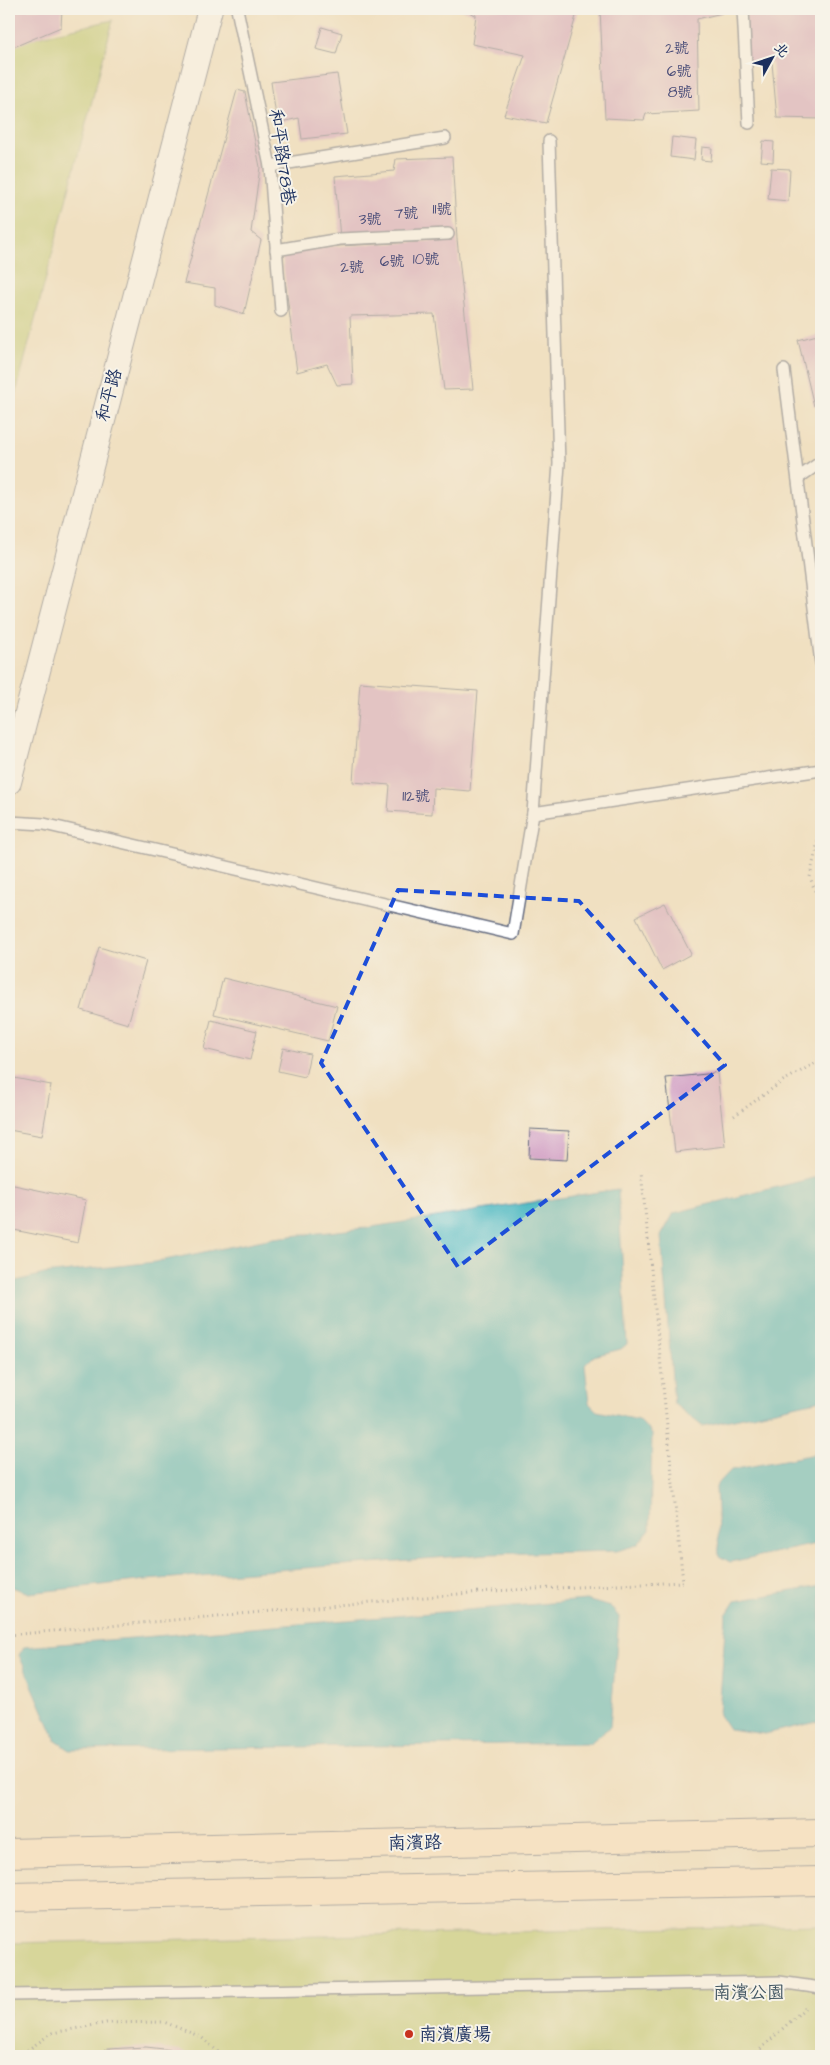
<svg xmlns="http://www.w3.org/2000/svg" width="830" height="2065" font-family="'Architects Daughter','LXGW WenKai TC',sans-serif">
  <rect width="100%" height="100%" fill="#f7f3e8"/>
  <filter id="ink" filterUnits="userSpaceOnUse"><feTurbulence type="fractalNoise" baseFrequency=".02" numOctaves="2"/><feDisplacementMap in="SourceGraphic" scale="10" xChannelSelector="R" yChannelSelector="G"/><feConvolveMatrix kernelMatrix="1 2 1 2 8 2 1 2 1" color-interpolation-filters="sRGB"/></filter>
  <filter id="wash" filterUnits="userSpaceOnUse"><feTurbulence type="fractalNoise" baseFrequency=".0096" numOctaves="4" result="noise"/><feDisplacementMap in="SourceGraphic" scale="20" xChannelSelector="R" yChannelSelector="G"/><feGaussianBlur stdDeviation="1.12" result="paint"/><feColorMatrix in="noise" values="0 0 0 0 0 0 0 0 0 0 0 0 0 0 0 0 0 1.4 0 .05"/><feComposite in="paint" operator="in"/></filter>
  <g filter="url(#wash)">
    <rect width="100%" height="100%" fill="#f0e0c1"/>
    <g fill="#b8c96c" stroke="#6a7c65">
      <polygon points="113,20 9,420 9,43"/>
      <polygon points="821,1925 821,2056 9,2056 9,1943"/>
    </g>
    <g fill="#4ab8c2" stroke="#327490">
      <polygon points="821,1176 821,1400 702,1426 674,1404 661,1236 674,1213"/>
      <polygon points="618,1189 627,1344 621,1349 594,1356 585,1365 589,1403 597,1411 639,1420 652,1434 650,1530 637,1545 617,1551 488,1554 146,1580 29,1593 9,1586 9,1284 12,1282 44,1274 155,1262 273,1238 365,1228"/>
      <polygon points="821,1453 821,1543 730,1562 719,1556 716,1486 731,1470"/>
      <polygon points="821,1586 821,1721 765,1734 729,1729 719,1714 726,1615 735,1601"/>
      <polygon points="586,1600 611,1607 619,1617 610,1727 590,1743 70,1750 56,1741 19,1655 24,1647"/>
    </g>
    <g id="blocks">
      <g fill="#d3a2c6">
        <polygon points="9,9 62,9 61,27 9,49"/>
        <polygon points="460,9 578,9 546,123 504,115 525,55 472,44 476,15"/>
        <polygon points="600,9 722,9 722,13 697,19 699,111 646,114 644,120 605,118"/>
        <polygon points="746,9 821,9 821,119 777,118 772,63 746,62"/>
        <polygon points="322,27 342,33 336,54 316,49"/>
        <polygon points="337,74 347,134 302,139 299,118 277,123 271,82"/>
        <polygon points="237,90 245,92 260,167 251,232 261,240 244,314 215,305 215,288 184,283"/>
        <polygon points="672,137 696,140 694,160 670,157"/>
        <polygon points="763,141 774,142 773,162 761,161"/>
        <polygon points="702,147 712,148 711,161 701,160"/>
        <polygon points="452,157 457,239 473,389 444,390 434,314 350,316 353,384 337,385 327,364 297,372 281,249 452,240 340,239 335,176 394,171 396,159"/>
        <polygon points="771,168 790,169 788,201 768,199"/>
        <polygon points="821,334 821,404 814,406 798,340"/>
        <polygon points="360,682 478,691 470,791 433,788 432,814 388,811 390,785 353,782"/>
        <polygon points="665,903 691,954 662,970 636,917"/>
        <polygon points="99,947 146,961 128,1024 81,1010"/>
        <polygon points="223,978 337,1006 328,1041 214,1014"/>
        <polygon points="211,1020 257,1031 250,1060 204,1049"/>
        <polygon points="283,1048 310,1054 305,1077 278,1071"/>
        <polygon points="717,1073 725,1146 675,1152 666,1078"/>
        <polygon points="9,1077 51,1085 42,1136 9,1130"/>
        <polygon points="530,1129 569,1131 567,1160 529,1158"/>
        <polygon points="9,1184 86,1200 78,1243 9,1229"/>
        <polygon points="146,2047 181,2051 188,2056 92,2056 107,2049"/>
      </g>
    </g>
  </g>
  <g filter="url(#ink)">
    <use href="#blocks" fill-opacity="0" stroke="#666d81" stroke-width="1"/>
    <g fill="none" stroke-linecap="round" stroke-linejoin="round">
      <defs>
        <g id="service">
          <polyline points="237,9 270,166 281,311"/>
          <polyline points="743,9 749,123"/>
          <polyline points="270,166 445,138"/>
          <polyline points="276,250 340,239 448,234"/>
          <polyline points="784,370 821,663"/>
          <polyline points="798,478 821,462"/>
          <polyline points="533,813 821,770"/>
          <polyline points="9,822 44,824 513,934 533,813 559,464 549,141"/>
          <polyline points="9,1995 779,1982 821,1988"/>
        </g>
        <polyline id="minor" points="9,782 210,9"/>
        <g id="secondary">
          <polyline points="9,1853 821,1833"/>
          <polyline points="9,1897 821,1881"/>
        </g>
      </defs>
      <use href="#service" stroke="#666d81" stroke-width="14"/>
      <use href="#minor" stroke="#666d81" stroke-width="26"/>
      <use href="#secondary" stroke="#666d81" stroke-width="30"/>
      <g stroke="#666d81" stroke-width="3" stroke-dasharray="1 4" stroke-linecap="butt">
        <polyline points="821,827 810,877 821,908"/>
        <polyline points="734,1116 783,1081 821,1060"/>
        <polyline points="9,1635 492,1591 683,1582 641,1171"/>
        <polyline points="19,2056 52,2033 106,2023 164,2022 201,2037 223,2056"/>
        <polyline points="753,2056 805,2008"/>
      </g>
      <use href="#service" stroke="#fff" stroke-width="11"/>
      <use href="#minor" stroke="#fff" stroke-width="24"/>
      <use href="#secondary" stroke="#fde5c5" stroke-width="28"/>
    </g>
  </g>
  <path d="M0 0H830V2065H0ZM398 890 579 901 725 1065 458 1267 321 1063Z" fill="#f0e0c1" fill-opacity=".55" fill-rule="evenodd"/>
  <path fill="none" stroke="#1d4ed8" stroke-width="4" stroke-dasharray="10 6" stroke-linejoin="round" d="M398 890 579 901 725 1065 458 1267 321 1063Z"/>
  <circle fill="#c8321e" stroke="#f7f3e8" stroke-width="2" cx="409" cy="2034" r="5"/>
  <g text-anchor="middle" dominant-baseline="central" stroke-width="4" stroke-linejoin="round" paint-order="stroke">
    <g font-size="15" fill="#494c78">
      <text x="677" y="48">2號</text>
      <text x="679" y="71">6號</text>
      <text x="680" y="92">8號</text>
      <text x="442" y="209">11號</text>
      <text x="406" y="213">7號</text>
      <text x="370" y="219">3號</text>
      <text x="426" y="259">10號</text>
      <text x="392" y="261">6號</text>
      <text x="352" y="267">2號</text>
      <text x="416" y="796">112號</text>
    </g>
    <g font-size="18" fill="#1b2f5e" stroke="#f7f3e8">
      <text transform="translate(282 157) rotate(82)">和平路178巷</text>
      <text transform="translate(109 395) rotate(-75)">和平路</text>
      <text transform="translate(415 1843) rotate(-1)">南濱路</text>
    </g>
    <g font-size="18" fill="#425662" stroke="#f7f3e8">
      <text x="749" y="1992">南濱公園</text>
    </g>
    <g font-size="18" fill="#1b2f5e" stroke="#f7f3e8" text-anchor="start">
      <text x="419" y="2034">南濱廣場</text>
    </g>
  </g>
  <rect width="830" height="2065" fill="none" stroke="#f7f3e8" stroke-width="30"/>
  <g transform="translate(772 58) rotate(50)" stroke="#f7f3e8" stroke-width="4" paint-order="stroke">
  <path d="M0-4L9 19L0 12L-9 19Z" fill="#1b2f5e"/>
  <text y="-8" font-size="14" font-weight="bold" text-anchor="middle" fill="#1b2f5e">北</text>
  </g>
</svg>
